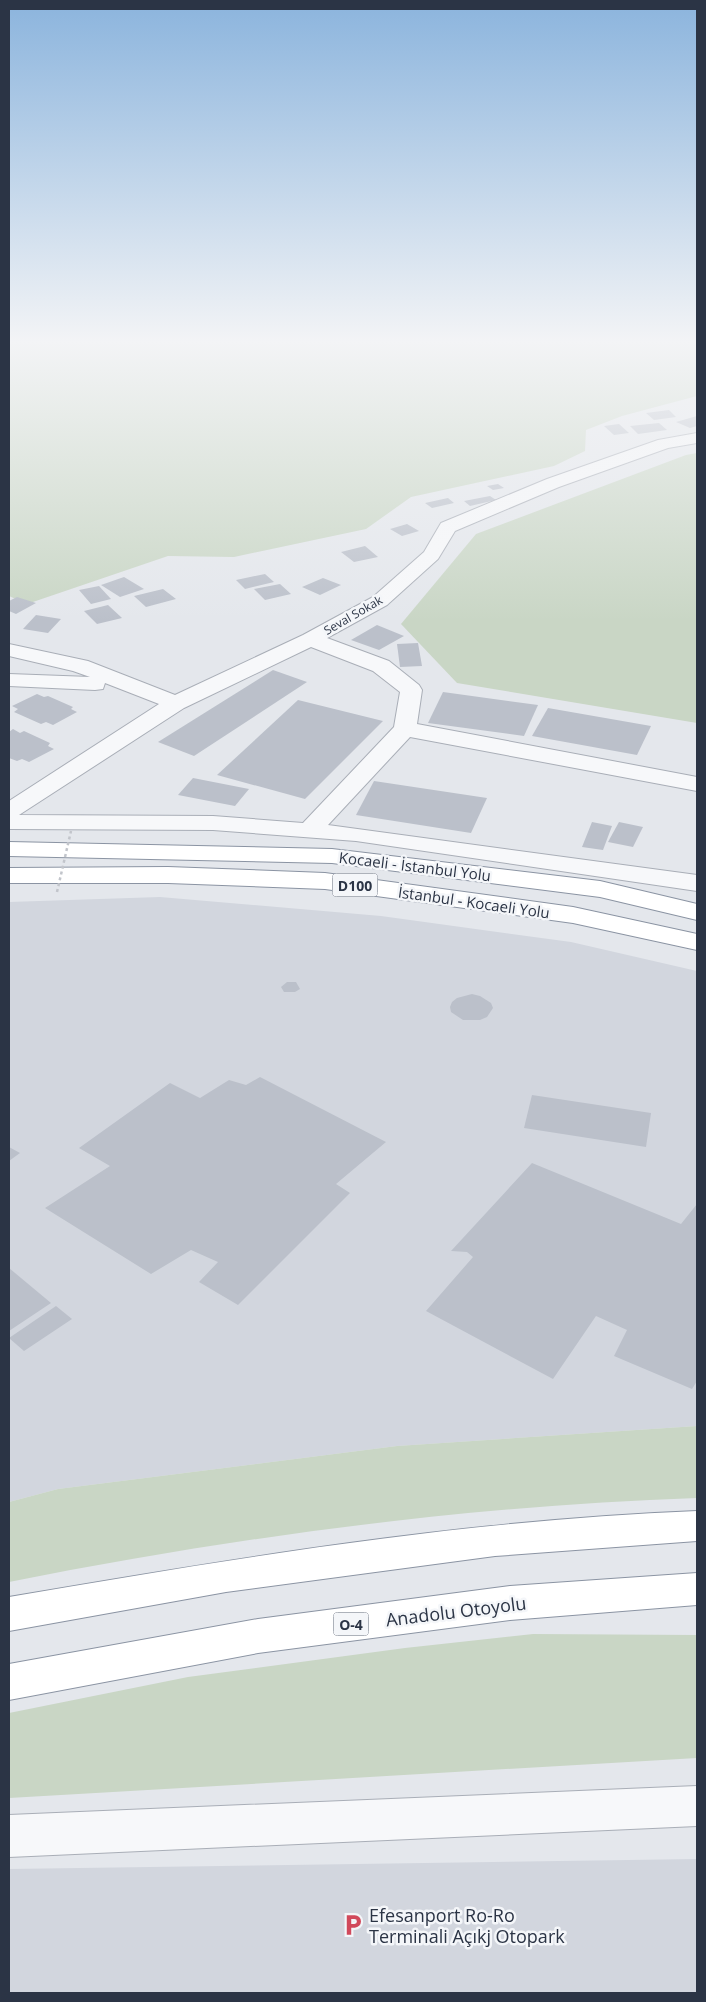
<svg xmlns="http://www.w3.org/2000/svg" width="706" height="2002" font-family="'Open Sans',sans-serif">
  <rect width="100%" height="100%" fill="#e4e7ec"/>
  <g fill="#d2d6de">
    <polygon points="160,897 381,916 571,942 697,971 697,1426 397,1446 58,1489 9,1502 9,902"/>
    <polygon points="697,1859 697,1993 9,1993 9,1869"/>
  </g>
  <g fill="#c9d6c5">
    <polygon points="9,340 697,340 697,396 622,416 586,430 585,451 554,466 411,497 366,529 234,557 168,556 27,604 9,596"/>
    <polygon points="697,453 697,723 457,683 401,624 476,534 686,455"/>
    <path d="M697 1426V1498C467 1506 235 1537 9 1582V1502L58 1489 397 1446Z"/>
    <polygon points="533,1634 697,1635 697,1758 9,1798 9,1713 188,1677 405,1648"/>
  </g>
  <g fill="#bbc0ca">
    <polygon points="669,410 676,417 654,420 646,413"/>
    <polygon points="697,416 697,426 690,428 676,422"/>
    <polygon points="659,423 667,430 638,434 630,426"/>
    <polygon points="619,424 629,433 614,435 604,426"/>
    <polygon points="498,484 504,488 493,490 487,486"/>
    <polygon points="490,496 496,500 470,506 464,501"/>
    <polygon points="448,498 454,503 432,508 425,503"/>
    <polygon points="407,524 419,531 402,536 390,529"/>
    <polygon points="365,546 378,557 354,562 341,552"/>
    <polygon points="265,574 274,582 245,589 236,580"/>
    <polygon points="124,577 144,589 120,597 101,585"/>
    <polygon points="323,578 341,585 320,595 302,587"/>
    <polygon points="280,584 291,594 265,600 254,589"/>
    <polygon points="99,586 111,599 91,604 79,590"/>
    <polygon points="163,589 176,599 146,607 134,596"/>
    <polygon points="17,597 36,603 16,614 9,611 9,601"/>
    <polygon points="108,605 122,618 97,624 84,611"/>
    <polygon points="36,615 61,619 48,633 23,629"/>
    <polygon points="377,625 404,636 379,650 351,640"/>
    <polygon points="418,643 422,666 400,667 397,644"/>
    <polygon points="273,670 307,682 194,756 158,742"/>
    <polygon points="443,692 538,705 524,736 428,723"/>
    <polygon points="37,694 44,697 48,696 73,707 71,709 77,712 53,725 46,722 41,724 14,712 18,709 12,706"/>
    <polygon points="298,700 383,721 305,799 217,775"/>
    <polygon points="548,708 651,726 637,755 532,736"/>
    <polygon points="13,729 20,733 24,731 50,743 48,746 54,749 29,762 22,759 17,761 9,758 9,732"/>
    <polygon points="193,778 249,789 235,806 178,795"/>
    <polygon points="374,781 487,798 471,833 356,815"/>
    <polygon points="592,822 612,826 603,850 582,847"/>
    <polygon points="619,822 643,827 633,847 608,842"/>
    <polygon points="287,982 296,982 300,989 295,992 284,992 281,987"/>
    <polygon points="472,994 480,996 491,1003 493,1008 487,1017 480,1020 463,1020 451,1012 450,1007 452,1002 457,998"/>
    <polygon points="260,1077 386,1142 336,1184 350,1193 238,1305 199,1282 218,1262 191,1250 151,1274 45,1208 110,1166 79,1148 170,1083 200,1098 229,1080 246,1085"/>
    <polygon points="532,1095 651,1113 646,1147 524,1128"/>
    <polygon points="9,1147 20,1153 9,1161"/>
    <polygon points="532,1163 681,1224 697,1204 697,1381 692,1389 614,1356 627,1330 596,1316 553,1379 426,1311 473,1257 467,1252 451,1251"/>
    <polygon points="9,1268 51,1303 9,1331"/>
    <polygon points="56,1306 72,1319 24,1351 9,1338"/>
  </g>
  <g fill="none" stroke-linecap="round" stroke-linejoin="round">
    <defs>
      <g id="minor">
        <path d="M697 433V443L668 448 559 487 455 531 438 559 387 605 327 638 389 661 419 685 422 690 417 724 697 777V791L410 737 328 825 697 875V891L356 841 213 830 9 829V801L159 704 105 683 103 689 95 690 9 686V674L90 677 73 671 9 656V644L88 661 175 695 303 635 373 597 424 552 441 523 547 479 658 440ZM311 647 373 671 400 692 394 727 303 823 213 816 19 815 184 708Z"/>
        <polygon points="697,1786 697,1826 9,1857 9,1815"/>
      </g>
      <g id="highway">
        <polygon points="9,842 332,849 600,881 697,904 697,920 600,897 332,863 9,856"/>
        <polygon points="168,867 325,873 573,907 697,934 697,950 573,923 325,889 168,883 9,883 9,868"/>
        <path d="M697 1511V1541L495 1556 226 1592 9 1631V1597C237 1558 466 1520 697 1511Z"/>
        <polygon points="697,1573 697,1605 510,1620 258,1653 9,1700 9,1664 258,1619 510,1586"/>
      </g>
    </defs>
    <use href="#minor" stroke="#a9aeb7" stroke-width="2"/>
    <use href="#highway" stroke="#8b94a3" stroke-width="2"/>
    <use href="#minor" fill="#f7f8fa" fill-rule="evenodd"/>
    <use href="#highway" fill="#fff" fill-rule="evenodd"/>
    <polyline stroke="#c2c5cb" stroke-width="2.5" stroke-dasharray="3 3" stroke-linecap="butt" points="57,892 71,831"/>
  </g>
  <linearGradient id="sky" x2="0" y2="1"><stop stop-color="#8bb4dd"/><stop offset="0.55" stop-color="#f3f4f6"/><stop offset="1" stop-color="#f3f4f6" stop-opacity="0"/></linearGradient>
  <rect width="706" height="621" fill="url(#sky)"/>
  <defs>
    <symbol id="parking-bare" viewBox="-9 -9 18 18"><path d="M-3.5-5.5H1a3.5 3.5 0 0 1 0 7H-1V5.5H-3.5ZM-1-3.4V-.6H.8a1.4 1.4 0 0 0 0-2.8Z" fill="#d1495b" stroke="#f4f6f9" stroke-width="2.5" paint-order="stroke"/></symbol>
  </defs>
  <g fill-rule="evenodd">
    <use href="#parking-bare" x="337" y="1909" width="32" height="32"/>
  </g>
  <g text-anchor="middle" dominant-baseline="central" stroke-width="5" stroke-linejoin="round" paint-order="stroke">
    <g font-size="12" fill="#2b3445" stroke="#f4f6f9">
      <text transform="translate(353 615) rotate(-30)">Seval Sokak</text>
    </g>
    <g fill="#f4f6f9" stroke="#676e7b" stroke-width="1">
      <rect x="332.5" y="873.5" width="45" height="23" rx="4"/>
      <rect x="333.5" y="1612.5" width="35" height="23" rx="4"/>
    </g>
    <g font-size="14" font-weight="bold" fill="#2b3445">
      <text x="355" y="885">D100</text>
      <text x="351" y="1624">O-4</text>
    </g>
    <g font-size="15" fill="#2b3445" stroke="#f4f6f9">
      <text transform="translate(415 866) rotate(7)">Kocaeli - İstanbul Yolu</text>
      <text transform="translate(474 902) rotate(8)">İstanbul - Kocaeli Yolu</text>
    </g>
    <g font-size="18" fill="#2b3445" stroke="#f4f6f9">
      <text transform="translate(456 1611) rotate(-7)">Anadolu Otoyolu</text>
    </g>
    <g font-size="18" fill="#2b3445" stroke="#f4f6f9" text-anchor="start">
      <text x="369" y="1915">Efesanport Ro-Ro<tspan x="369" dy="21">Terminali Açıkj Otopark</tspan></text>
    </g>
  </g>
  <rect width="706" height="2002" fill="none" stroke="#2b3445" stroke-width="20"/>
</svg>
